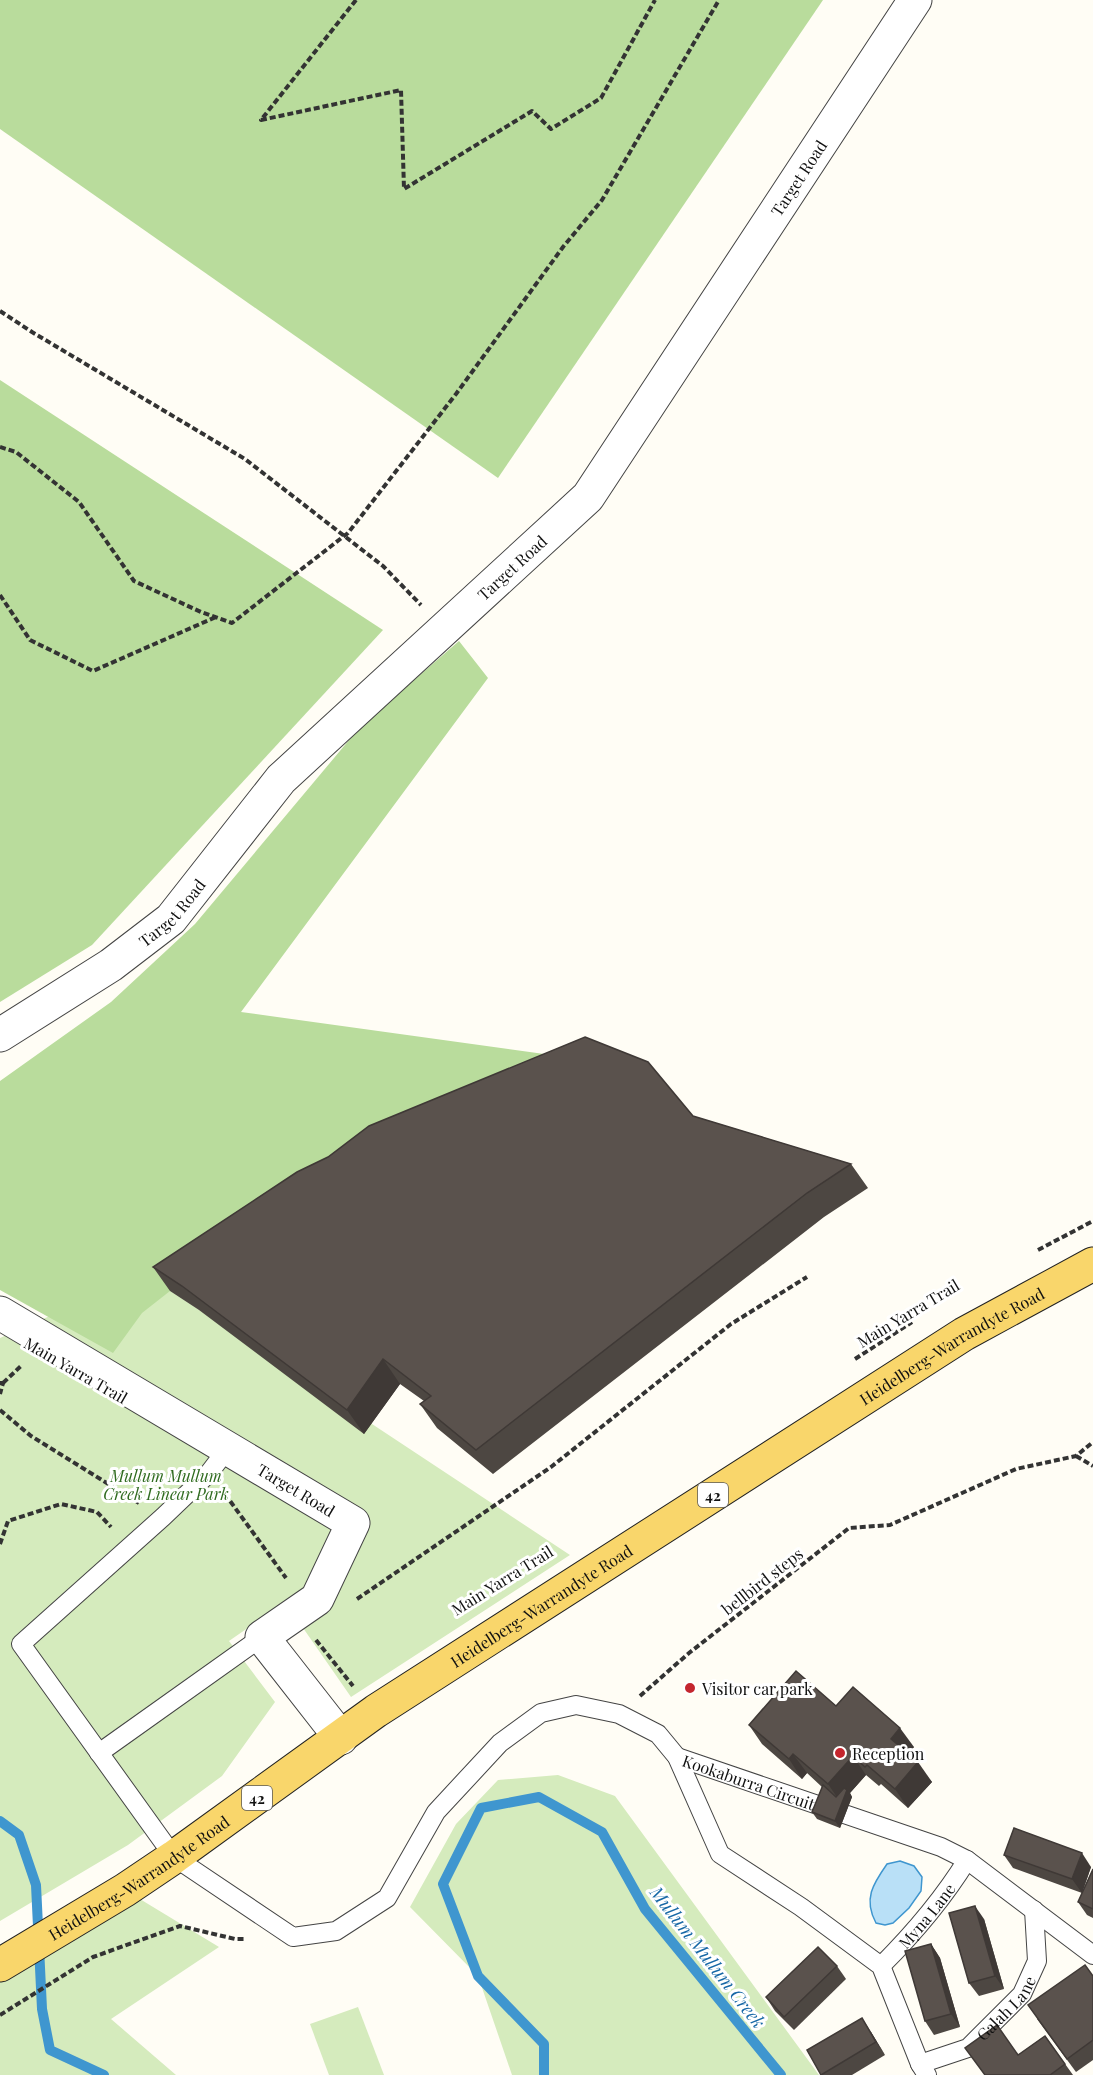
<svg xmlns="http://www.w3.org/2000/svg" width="1093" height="2075" font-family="'Playfair Display',serif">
  <rect width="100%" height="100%" fill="#fffdf5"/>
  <g fill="#d5ebbd">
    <polygon points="145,1274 570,1555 351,1697 285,1602 229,1641 275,1702 222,1776 128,1845 0,1921 0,1338"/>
    <polygon points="558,1775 615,1796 819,2075 512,2075 478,1976 410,1907 456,1824 498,1780"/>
    <polygon points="125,1890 219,1947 111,2019 176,2075 0,2075 0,1965"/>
    <polygon points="358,2007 384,2075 329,2075 310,2024"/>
  </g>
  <g fill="#b9dc9c">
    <polygon points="0,0 823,0 498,478 0,129"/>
    <polygon points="0,380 383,630 92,945 0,1002"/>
    <polygon points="459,641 488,678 241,1012 602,1062 314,1196 170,1291 142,1313 113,1353 0,1290 0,1081 111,1002 195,924 360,727"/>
  </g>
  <path fill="#b9e0f7" stroke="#3f96cf" stroke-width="1.5" d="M900 1861 914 1866 922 1877 921 1891 909 1908 893 1923 885 1925 876 1923C863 1899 873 1884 887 1864Z"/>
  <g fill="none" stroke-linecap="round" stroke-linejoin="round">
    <g stroke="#3f96cf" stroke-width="10">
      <polyline points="0,1821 19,1835 36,1885 42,2009 50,2050 104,2075"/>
      <polyline points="544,2075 544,2044 478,1976 443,1884 481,1808 539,1797 602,1832 645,1909 781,2075"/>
    </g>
    <defs>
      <g id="service">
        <polyline points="228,1448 209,1473 163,1517 21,1644 174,1857 293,1937 336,1931 387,1898 436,1812 500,1743 541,1713 576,1705 619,1714 658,1734 677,1757 720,1854 801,1907 881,1966 920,2064 927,2075"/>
        <polyline points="99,1753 262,1637"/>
        <path id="s1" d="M677 1757 941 1847 967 1860 1093 1955"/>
        <path id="s2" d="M881 1966C913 1934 943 1899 967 1860"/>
        <path id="s3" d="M920 2064 968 2048 1022 1994 1037 1961 1034 1910"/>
      </g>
      <g id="minor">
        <path id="s4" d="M0 1035 111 965 171 919 281 779 588 497 915 0"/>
        <path id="s5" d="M0 1313 353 1523 317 1599 262 1637 341 1738"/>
      </g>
      <g id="primary">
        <path id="s6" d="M0 1965 125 1890 174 1857 376 1711 964 1334 1093 1264"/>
      </g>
    </defs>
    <use href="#service" stroke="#444" stroke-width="20"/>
    <use href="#minor" stroke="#444" stroke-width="35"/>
    <use href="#primary" stroke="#222" stroke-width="35"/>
    <g stroke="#333" stroke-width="4" stroke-dasharray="6 3" stroke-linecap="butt">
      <polyline points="356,0 261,120 401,90 404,189 532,111 551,129 601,98 655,0"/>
      <polyline points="0,311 32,332 245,459 383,566 421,605"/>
      <polyline points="0,447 16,452 79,502 134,581 201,612 232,623 348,533 456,394 563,247 602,200 719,0"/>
      <polyline points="0,595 30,640 93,671 216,617"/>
      <polyline points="1038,1250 1093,1221"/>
      <polyline points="855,1359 912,1322"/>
      <polyline points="0,1383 3,1383 0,1394"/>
      <polyline points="3,1383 22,1365"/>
      <polyline points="0,1410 31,1436 139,1503"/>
      <polyline points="1076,1456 1093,1466"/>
      <polyline points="225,1494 286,1578"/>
      <polyline points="0,1544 8,1521 61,1504 97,1512 111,1527"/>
      <polyline points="357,1599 551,1467 731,1324 807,1277"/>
      <polyline points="316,1640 353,1686"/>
      <polyline points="640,1696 689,1653 849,1528 890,1525 1016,1469 1076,1456 1093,1442"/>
      <polyline points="0,2015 93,1957 180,1926 235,1939 244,1939"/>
    </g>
    <use href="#service" stroke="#fff" stroke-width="18"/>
    <use href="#minor" stroke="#fff" stroke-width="33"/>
    <use href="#primary" stroke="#f9d66b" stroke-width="33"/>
  </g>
  <g fill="#4d4742">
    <polygon points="693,1116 851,1164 868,1188 824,1217 493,1474 437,1428 420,1404 424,1401 400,1384 364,1434 199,1310 170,1291 153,1267"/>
    <polygon points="749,1725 914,1747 908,1754 932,1782 908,1808 881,1784 879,1786 866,1775 850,1793 852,1797 840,1828 817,1819 812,1812 822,1787 807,1773 802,1779 762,1744"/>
    <polygon points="1004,1855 1091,1867 1082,1893 1013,1868"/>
    <polygon points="1093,1869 1093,1918 1087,1915 1078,1902"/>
    <polygon points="984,1919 1004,1989 979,1996 969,1983"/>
    <polygon points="931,1944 940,1958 960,2027 934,2035 925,2021"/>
    <polygon points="837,1966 846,1979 794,2030 775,2011 766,1997"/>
    <polygon points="1093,1976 1093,2060 1076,2072 1037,2019"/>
    <polygon points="871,2032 885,2055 852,2075 822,2075 807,2050"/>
    <polygon points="1045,2036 1073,2075 984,2075 1018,2055"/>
  </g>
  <g fill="#3f3936">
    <polygon points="383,1359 400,1384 364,1434 347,1410"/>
    <polygon points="900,1728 914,1747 904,1758 891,1739"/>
    <polygon points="793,1754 807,1773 802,1779 789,1759"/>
    <polygon points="853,1756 866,1775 850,1793 852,1797 840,1828 835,1821 841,1803 828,1784"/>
    <polygon points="918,1762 932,1782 908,1808 895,1789"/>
    <polygon points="1082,1853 1091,1867 1082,1893 1072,1879"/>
    <polygon points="975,1906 984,1919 1004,1989 995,1976"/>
    <polygon points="931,1944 940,1958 960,2027 951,2014"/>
    <polygon points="862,2018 871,2032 885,2055 876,2042"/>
  </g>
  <g fill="#5a524d" stroke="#3f3936" stroke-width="1.5">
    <polygon points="585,1037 648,1062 693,1116 851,1164 807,1193 476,1450 420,1404 431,1396 383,1359 347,1410 182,1286 153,1267 297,1172 328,1157 369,1126"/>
    <polygon points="796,1671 836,1706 853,1687 900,1728 891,1739 918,1762 895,1789 867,1765 865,1767 853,1756 828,1784 793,1754 789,1759 749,1725"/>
    <polygon points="823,1785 836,1797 844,1788 847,1790 835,1821 812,1812"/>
    <polygon points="1014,1828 1082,1853 1072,1879 1004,1855"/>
    <polygon points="1093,1869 1093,1909 1078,1902"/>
    <polygon points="975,1906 995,1976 969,1983 949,1913"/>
    <polygon points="931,1944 951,2014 925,2021 905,1951"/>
    <polygon points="818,1947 837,1966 784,2017 766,1997"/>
    <polygon points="1085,1965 1093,1976 1093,2040 1067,2059 1028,2005"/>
    <polygon points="862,2018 876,2042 821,2075 807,2050"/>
    <polygon points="997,2025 1018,2055 1045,2036 1065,2064 1050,2075 985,2075 965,2048"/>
  </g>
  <g fill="#c4262e" stroke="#fff" stroke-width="2">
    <circle cx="690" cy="1688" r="6"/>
    <circle cx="840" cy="1753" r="6"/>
  </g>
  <g text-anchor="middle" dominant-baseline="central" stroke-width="6" stroke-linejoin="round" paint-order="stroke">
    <g fill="#fff" stroke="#585858" stroke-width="1.5">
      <rect x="698" y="1483" width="30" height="24" rx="4.5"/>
      <rect x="242" y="1786" width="30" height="24" rx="4.5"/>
    </g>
    <g font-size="15" font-weight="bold" fill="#111">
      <text x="713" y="1495">42</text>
      <text x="257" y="1798">42</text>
    </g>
    <g font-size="16" fill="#111" stroke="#fff">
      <text stroke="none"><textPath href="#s4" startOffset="1184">Target Road</textPath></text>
      <text stroke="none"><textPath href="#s4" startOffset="698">Target Road</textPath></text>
      <text stroke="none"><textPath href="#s4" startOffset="212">Target Road</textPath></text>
      <text transform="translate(908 1313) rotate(-31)">Main Yarra Trail</text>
      <text stroke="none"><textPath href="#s6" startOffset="1136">Heidelberg-Warrandyte Road</textPath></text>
      <text transform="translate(76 1370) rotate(30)">Main Yarra Trail</text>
      <text stroke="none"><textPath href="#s5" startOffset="345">Target Road</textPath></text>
      <text transform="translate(502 1580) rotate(-32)">Main Yarra Trail</text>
      <text transform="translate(762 1581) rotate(-38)">bellbird steps</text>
      <text stroke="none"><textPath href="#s6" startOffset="650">Heidelberg-Warrandyte Road</textPath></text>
      <text stroke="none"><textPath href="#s1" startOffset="76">Kookaburra Circuit</textPath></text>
      <text stroke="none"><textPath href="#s6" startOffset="164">Heidelberg-Warrandyte Road</textPath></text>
      <text stroke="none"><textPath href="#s2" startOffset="68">Myna Lane</textPath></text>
      <text stroke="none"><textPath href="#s3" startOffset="106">Galah Lane</textPath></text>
    </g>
    <g font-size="16" font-style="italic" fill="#2f6b1f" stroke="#fff">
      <text x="166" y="1475">Mullum Mullum<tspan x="166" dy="18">Creek Linear Park</tspan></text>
    </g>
    <g font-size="16" fill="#111" stroke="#fff" text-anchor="start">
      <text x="702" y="1688">Visitor car park</text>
      <text x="852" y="1753">Reception</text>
    </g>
    <g font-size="18" font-style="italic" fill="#1768a6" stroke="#fff">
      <text transform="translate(708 1957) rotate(52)">Mullum Mullum Creek</text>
    </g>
  </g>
</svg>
